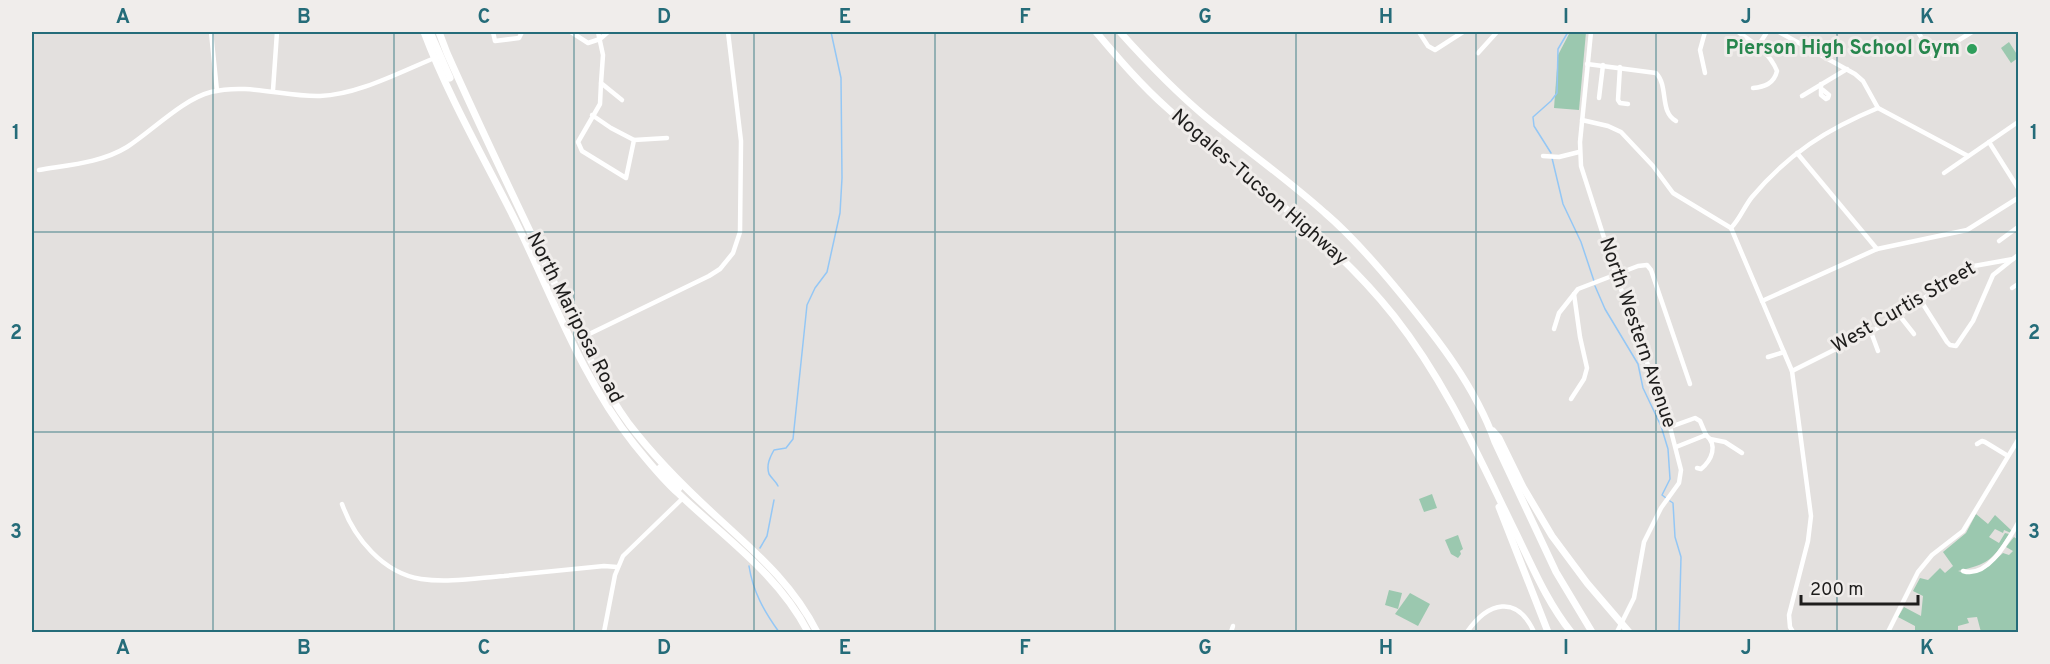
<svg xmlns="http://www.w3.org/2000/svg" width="2050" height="664" font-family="Overpass,sans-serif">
  <rect width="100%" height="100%" fill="#e3e0de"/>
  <g fill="#9bc8af">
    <polygon points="1570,32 1586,32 1579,110 1554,108 1558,55"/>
    <polygon points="2009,42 2018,56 2018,58 2011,63 2001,48"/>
    <polygon points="1432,494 1437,508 1424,512 1419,499"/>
    <path d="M1976 514 1988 524 1995 515 2012 531 2011 533 2004 530 2003 533 1995 529 1989 537 1999 543 2005 533 2009 534C1992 561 1988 564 1958 571 1980 578 1987 567 2003 553L2009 555 2013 551 2006 547 2014 537 2018 540V632H1981L1977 617 1967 618 1969 623 1958 626V632H1915V626L1898 617 1904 607 1921 616 1923 596 1913 591 1920 578 1928 580 1940 568 1945 573 1953 566 1943 552 1966 533Z"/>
    <polygon points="1458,535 1463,549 1460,551 1461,554 1458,558 1451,554 1445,540"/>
    <polygon points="1389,590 1402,593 1398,609 1385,605"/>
    <polygon points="1410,593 1430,604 1418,626 1395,614"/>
  </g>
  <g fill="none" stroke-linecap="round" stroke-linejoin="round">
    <g stroke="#94c7f5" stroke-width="1.5">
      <polyline points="1551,153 1534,126 1533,117 1551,101 1557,93 1558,49 1568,32"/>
      <polyline points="1552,158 1563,204 1581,242 1594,281"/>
      <polyline points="1595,286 1605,309 1638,364 1643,388 1661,426 1668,449 1670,479 1662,495 1666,498"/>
      <path d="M778 486C776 481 772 479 769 474 766 465 770 457 774 450L786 448 793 439 807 305 815 288 827 272 840 213 842 178 841 78 831 32"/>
      <polyline points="1670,501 1673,503 1675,537 1681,557 1679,632"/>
      <polyline points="760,548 767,536 774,500"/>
      <path d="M749 566C753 592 764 611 779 632"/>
    </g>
    <g stroke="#fff" stroke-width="4.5">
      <polyline points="211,32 217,91"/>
      <polyline points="493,32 495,41 519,38 522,32"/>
      <polyline points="571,32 588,43 600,39 608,32"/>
      <polyline points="598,32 603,55 601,83 622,100"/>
      <polyline points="1419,32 1428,46 1435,50 1463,32"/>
      <polyline points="1591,32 1580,142 1581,166 1616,275 1670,427 1681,470 1679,483 1661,508 1644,542 1634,598 1617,632"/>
      <polyline points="1705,32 1700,50 1705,73"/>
      <path d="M1738 32C1754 43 1770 53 1777 71 1774 84 1764 87 1753 88"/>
      <polyline points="1779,32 1855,74 1863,81 1878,108 1968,156"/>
      <polyline points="1918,32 1933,56 1972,32"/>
      <polyline points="1758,46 1767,32"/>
      <polyline points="1478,53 1497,32"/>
      <path d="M1587 64 1656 73C1669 86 1659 112 1676 121"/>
      <polyline points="1620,67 1618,100 1620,103 1628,104"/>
      <polyline points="601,83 600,104 578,142 582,151 626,178 634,140 667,138"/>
      <polyline points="1821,84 1821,95 1826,99 1828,98 1829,95 1823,90"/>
      <polyline points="273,90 277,32"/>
      <polyline points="1802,96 1847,69"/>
      <polyline points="1599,98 1603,65"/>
      <polyline points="592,115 611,128 634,140"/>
      <polyline points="1582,120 1608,126 1621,132 1653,166 1673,193 1731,228 1792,371 1811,516 1808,541 1789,615 1790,627 1793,632"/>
      <polyline points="1989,142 2018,188"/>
      <polyline points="1797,153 1877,249"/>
      <polyline points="1543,156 1559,157 1579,152"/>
      <path d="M39 170C68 165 101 163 127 147 152 131 183 99 211 92 249 83 284 97 320 96 358 95 402 71 437 57"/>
      <polyline points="1944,173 2018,122"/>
      <path d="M1731 228C1740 219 1744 207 1752 197 1788 154 1827 129 1878 108"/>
      <polyline points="1999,241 2018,227"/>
      <polyline points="2012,288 2018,284"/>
      <polyline points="1762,301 1877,249 1967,230 2018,198"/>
      <polyline points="1921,301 1947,342 1950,345 1956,346 1973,321 1993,275 2013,259"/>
      <polyline points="1899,315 1914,334"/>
      <polyline points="1554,329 1559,313 1578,289 1638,266 1647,265 1651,270 1690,384"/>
      <polyline points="1871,332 1878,351"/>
      <polyline points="581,338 709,276 720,269 733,253 740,232 741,141 728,32"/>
      <polyline points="1768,357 1784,352"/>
      <polyline points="1792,371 1876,329 1974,266 2013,259 2018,255"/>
      <polyline points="1571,399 1584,379 1587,368 1580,337 1574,294"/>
      <polyline points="1670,427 1695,418 1700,421 1706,435 1676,447"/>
      <polyline points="1710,439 1725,442 1742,453"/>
      <polyline points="1977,444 1982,441 1985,442 2008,456"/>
      <path d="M1697 468 1701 469C1712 460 1718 445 1706 435"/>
      <path d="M342 504C354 538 383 573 421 579 448 583 477 578 504 576 537 573 571 569 604 566L617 567"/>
      <path d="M1963 571C1988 579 2008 540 2018 523"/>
      <polyline points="604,632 615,575 623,556 683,498"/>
      <polyline points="1231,632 1233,626"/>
      <path d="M1467 632C1488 602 1517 594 1534 632"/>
      <polyline points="1888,632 1918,572 1932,555 1963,531 2018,440"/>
    </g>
    <g stroke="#fff" stroke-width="7">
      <path d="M424 32C448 96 484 158 515 220 552 295 581 377 634 444 648 461 662 479 679 494 725 538 778 574 808 632"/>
      <polyline points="430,32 450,78"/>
      <path d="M439 32 447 53C479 125 513 196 547 267 572 320 594 376 629 424 655 458 685 488 717 517 756 553 792 583 817 632"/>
      <path d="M1096 32C1118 58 1141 85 1167 108 1243 178 1329 234 1394 316 1445 381 1476 451 1512 525 1530 561 1546 601 1571 632"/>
      <path d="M1120 32C1146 61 1177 93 1207 118 1246 150 1287 179 1325 213 1352 236 1377 265 1400 293 1437 338 1475 386 1495 442L1556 572 1592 632"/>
      <polyline points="1493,431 1499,438 1523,487 1552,536 1587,583 1629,632"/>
      <polyline points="660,468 679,488"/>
      <polyline points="1499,507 1548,632"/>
    </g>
  </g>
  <path fill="none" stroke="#256c79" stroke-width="1.5" stroke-opacity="0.55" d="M213 32V632M394 32V632M574 32V632M754 32V632M935 32V632M1115 32V632M1296 32V632M1476 32V632M1656 32V632M1837 32V632M32 232H2018M32 432H2018"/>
  <circle fill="#2e9e5b" stroke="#f0edeb" stroke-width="2" cx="1972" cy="49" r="6"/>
  <g text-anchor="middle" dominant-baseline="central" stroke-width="6" stroke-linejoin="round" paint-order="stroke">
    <g font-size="20" font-weight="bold" fill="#27864d" stroke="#f0edeb" text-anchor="end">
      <text x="1960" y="49">Pierson High School Gym</text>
    </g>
    <g font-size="20" fill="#1e1d1c" stroke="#f0edeb">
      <text transform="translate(1259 188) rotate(41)">Nogales–Tucson Highway</text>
      <text transform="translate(1904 308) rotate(-30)">West Curtis Street</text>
      <text transform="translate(574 318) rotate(63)">North Mariposa Road</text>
      <text transform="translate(1637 333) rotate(71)">North Western Avenue</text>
    </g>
  </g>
  <rect width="2050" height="664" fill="none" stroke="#f0edeb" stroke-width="66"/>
  <path d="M1801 595v9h117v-9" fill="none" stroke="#1e1d1c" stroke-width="3"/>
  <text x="1810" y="595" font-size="18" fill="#1e1d1c" stroke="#f0edeb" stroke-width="4.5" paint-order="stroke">200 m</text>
  <rect x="33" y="33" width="1984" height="598" fill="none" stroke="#256c79" stroke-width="2"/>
  <g font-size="20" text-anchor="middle" font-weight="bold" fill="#256c79">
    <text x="123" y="23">A</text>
    <text x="304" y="23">B</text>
    <text x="484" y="23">C</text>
    <text x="664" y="23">D</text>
    <text x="845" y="23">E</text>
    <text x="1025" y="23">F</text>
    <text x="1205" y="23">G</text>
    <text x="1386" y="23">H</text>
    <text x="1566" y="23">I</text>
    <text x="1746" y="23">J</text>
    <text x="1927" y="23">K</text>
    <text x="16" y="139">1</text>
    <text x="2034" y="139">1</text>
    <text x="16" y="339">2</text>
    <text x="2034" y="339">2</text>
    <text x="16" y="538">3</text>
    <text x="2034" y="538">3</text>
    <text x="123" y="654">A</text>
    <text x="304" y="654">B</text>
    <text x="484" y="654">C</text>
    <text x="664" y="654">D</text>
    <text x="845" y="654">E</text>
    <text x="1025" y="654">F</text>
    <text x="1205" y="654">G</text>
    <text x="1386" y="654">H</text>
    <text x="1566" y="654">I</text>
    <text x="1746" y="654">J</text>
    <text x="1927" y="654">K</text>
  </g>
</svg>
